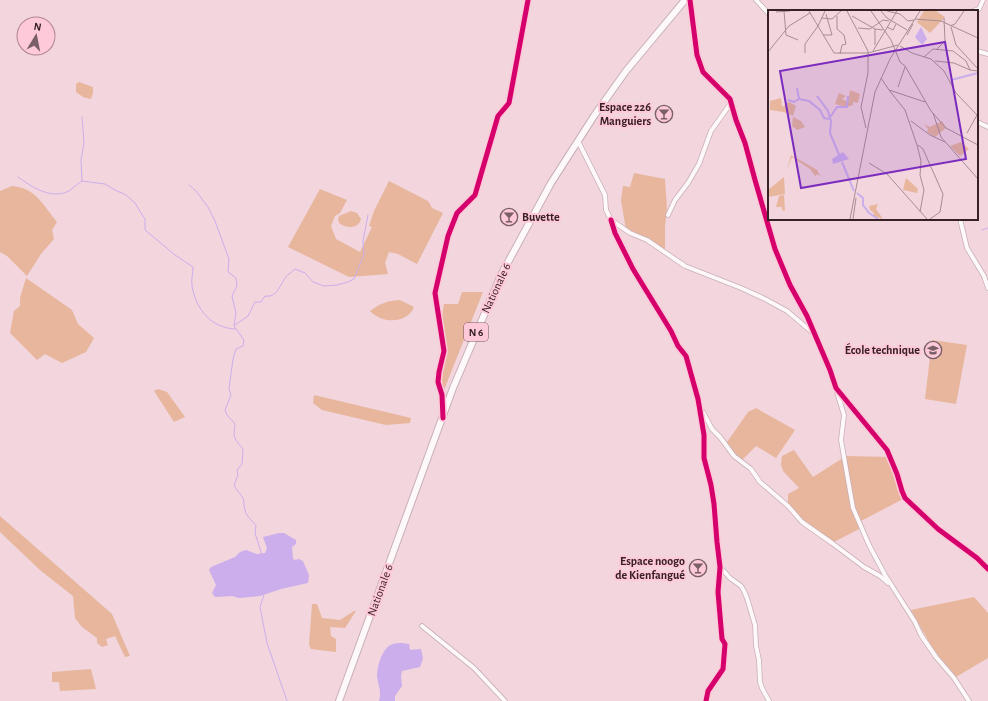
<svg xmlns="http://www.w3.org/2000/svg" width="988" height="701" font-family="'Alegreya Sans',sans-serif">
  <rect width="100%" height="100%" fill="#f2d5dd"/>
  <g fill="#e7b69d">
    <polygon points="79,82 93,87 93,93 91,99 83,97 76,92 76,84"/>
    <polygon points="634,173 665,179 667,209 665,226 665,253 647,240 626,230 621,200 623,186 630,187"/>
    <polygon points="389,181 428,201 432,208 443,213 417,264 398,254 389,252 385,263 388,274 349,277 288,247 320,189 347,200 340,213 335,216 331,226 336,239 360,252 372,227 369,226 374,211"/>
    <path d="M12 186C36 188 43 205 57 222L52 230 54 239 41 254 27 276 7 256 0 252V191Z"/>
    <path d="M351 211 357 213 361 219C358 229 347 229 339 223L338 219 339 216Z"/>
    <polygon points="26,278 72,310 78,324 94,338 86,352 62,363 45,354 37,360 10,333 14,311 20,306 20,298"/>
    <polygon points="462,292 483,292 442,395 438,382 444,351 440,327 444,304 458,304"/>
    <path d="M400 300 414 307C407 324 382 324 370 311 381 303 387 301 400 300Z"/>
    <polygon points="932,340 967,345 956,404 925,399"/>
    <polygon points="158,389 167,392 185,417 174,422 154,391"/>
    <polygon points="314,395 411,418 410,423 386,425 322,410 313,403"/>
    <polygon points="756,408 795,430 776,458 756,446 741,461 725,445 748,412"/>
    <polygon points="794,450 813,477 846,456 890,457 905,498 859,522 861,528 832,543 808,527 788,506 788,494 799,488 783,471 781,465 782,456"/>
    <polygon points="0,516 112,614 130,656 125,657 115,636 106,639 108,645 102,647 97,643 97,638 82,627 75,618 73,596 40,570 0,532"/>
    <polygon points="974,597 988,613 988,658 956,677 933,649 911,610"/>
    <polygon points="312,604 317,604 322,618 340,620 354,611 356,611 345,628 330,627 331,636 336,639 336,652 311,649 309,645"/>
    <polygon points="91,669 96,689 60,691 59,682 52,682 52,672"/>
  </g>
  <g fill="#cbaeeb">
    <polygon points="279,533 284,533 296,540 296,544 292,547 293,558 294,560 299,559 303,561 309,575 308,583 281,589 260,596 239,598 232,596 215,597 212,593 216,585 209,570 211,567 235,557 240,552 246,550 257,554 265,553 267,548 263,537"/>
    <path d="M402 643 409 644 410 650 421 649 423 658 420 667 402 671 401 676 402 686 395 696V701H379C382 692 378 685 377 676 377 667 382 647 393 644 395 643 399 643 402 643Z"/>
  </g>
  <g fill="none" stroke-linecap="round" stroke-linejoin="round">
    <g stroke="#cbaeeb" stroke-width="1">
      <path d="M82 117 84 143 81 160 82 181 105 184 115 190 126 195 135 203 141 213 145 219V230L175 255 193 267C193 273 191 280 192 286 196 309 211 328 235 329"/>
      <path d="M18 177C32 187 51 200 69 191 73 188 77 184 82 181"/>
      <path d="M189 185 196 191 208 207 215 221 229 259 228 272 236 278 237 286 232 296 236 313 234 326 244 340 243 346 236 349 233 359 229 389 231 395 225 410 227 415 235 424C233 439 234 438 243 449L242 464 237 470 238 475 234 485C236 490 240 493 243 498 245 502 243 506 245 510 246 516 252 521 256 525L255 533 262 555"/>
      <polyline points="982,230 988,228"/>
      <path d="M235 325 248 316 255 302H261L265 296C276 298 280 286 285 278 288 274 292 272 295 269L305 273 313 282 324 286 337 285 348 282 354 279 364 254 363 241 368 215"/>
      <polyline points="264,595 260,607 267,643 287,701"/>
    </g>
    <defs>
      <g id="minor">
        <polyline points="690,0 697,55 703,72 730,99 736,120 745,143 755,180 775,249 790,285 807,316 830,370 836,388 887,450 897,474 902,491 905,498 938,529 977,558 988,569"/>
        <polyline points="756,0 769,14"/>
        <polyline points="973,11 979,9 983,0"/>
        <polyline points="977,51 988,54"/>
        <polyline points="977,122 988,127"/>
        <polyline points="578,141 605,195 606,210 611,220 630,233 647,240 685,266 741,288 765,299 787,311 813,333"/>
        <polyline points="668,215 675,200 688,183 699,164 711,131 731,103"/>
        <polyline points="960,219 967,248 984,276 988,288"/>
        <polyline points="611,220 615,233 633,269 671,331 678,346 686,356 698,399 704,435 704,458 711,485 714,504 717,542 720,567 718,592 722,639 725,644 723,669 708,691 706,701"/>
        <polyline points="837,392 844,415 841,440 853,508 869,545 885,575 915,622 921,635 936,657 954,678 969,701"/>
        <polyline points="443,412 442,395 438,382 439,372 444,351 435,293 448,236 457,213 475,195 498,116 509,103 528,0"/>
        <polyline points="703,412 712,429 720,437 734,456 751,469 760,482 788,506 802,522 832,543 864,567 880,576 888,583"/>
        <polyline points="720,567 730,578 741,586 744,591 747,598 755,625 756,646 759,660 760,682 762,688 769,701"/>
        <polyline points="422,626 474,668 505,701"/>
      </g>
      <polyline id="primary" points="339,701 453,388 501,275 551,183 594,116 626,71 685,0"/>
    </defs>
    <use href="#minor" stroke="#c8afb6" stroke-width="5.5"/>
    <use href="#primary" stroke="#c8afb6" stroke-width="8"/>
    <use href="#minor" stroke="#fdf9fa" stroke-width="4"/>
    <use href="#primary" stroke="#fdf9fa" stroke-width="6"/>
    <defs>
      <g id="cycleway">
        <polyline points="690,0 697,55 703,72 730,99 736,120 745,143 755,180 775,249 790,285 807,316 830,370 836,388 887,450 897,474 902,491 905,498 938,529 977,558 988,569"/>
        <polyline points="611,220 615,233 633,269 671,331 678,346 686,356 698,399 704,435 704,458 711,485 714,504 717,542 720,567 718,592 722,639 725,644 723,669 708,691 706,701"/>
        <polyline points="443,418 442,395 438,382 439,372 444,351 435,293 448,236 457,213 475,195 498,116 509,103 528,0"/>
      </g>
    </defs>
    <use href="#cycleway" stroke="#fec9d8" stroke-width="8"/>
    <use href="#cycleway" stroke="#d6006c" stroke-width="5"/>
  </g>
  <defs>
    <symbol id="bar-ring" viewBox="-11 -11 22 22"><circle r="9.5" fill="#fec9d8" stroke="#795f67" stroke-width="1.5"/><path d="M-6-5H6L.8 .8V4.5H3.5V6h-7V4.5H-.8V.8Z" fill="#795f67"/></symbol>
    <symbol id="school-ring" viewBox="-11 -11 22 22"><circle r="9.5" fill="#fec9d8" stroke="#795f67" stroke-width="1.5"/><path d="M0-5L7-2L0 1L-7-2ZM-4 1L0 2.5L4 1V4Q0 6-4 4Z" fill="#795f67"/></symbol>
  </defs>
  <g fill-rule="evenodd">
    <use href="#bar-ring" x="654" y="104" width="20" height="20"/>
    <use href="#bar-ring" x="499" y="207" width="20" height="20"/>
    <use href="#school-ring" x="923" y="340" width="20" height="20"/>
    <use href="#bar-ring" x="688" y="558" width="20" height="20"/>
  </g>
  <g text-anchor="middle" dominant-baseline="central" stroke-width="4" stroke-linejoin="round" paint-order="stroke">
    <rect fill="#fec9d8" stroke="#73535c" stroke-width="1" x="464" y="323" width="24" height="18" rx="3"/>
    <g font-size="11" font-weight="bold" fill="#382027">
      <text x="476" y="332">N 6</text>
    </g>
    <g font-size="12" font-weight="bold" fill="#382027" stroke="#fec9d8" text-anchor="end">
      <text x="651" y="107">Espace 226<tspan x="651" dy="14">Manguiers</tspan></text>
      <text x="522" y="217" text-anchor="start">Buvette</text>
      <text x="920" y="350">École technique</text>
      <text x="685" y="561">Espace noogo<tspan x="685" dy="14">de Kienfangué</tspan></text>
    </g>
    <g font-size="12" fill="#382027" stroke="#fec9d8">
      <text transform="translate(496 288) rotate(-65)">Nationale 6</text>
      <text transform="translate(380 590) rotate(-70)">Nationale 6</text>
    </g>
  </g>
  <g transform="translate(768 10)">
    <rect width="210" height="210" fill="#f2d5dd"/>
    <path d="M156 1H168L177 7 162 23 149 12ZM82 80 92 84 90 93 85 92V95L79 97 67 94 71 83 78 86 74 89 80 92ZM13 88 14 97 21 92 28 96 25 106 16 102 2 100V91ZM25 107 33 111 37 117 29 120 24 116ZM174 111 178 118 167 127 159 122 160 119 156 114 162 117ZM193 132 201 139 192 146 182 136ZM23 145 49 160 53 167 50 164 47 166 42 159 24 147 19 160ZM16 167 17 184 0 187V180ZM138 168 150 179 149 183 135 180ZM16 185 17 201 14 200V197H8L11 186ZM110 194 108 199 115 209 105 206 106 203 102 200 101 196Z" fill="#e7b69d"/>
    <path d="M153 17 159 29 154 35 147 27ZM75 142 81 149 65 154 64 149Z" fill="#cbaeeb"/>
    <path fill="none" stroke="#cbaeeb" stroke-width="2" d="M183 70 210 63M29 78 31 89 41 91 52 100 56 108 61 109M49 86 60 101 63 111 62 123 72 147M20 90 26 92 31 89M61 109 69 97H79L80 86M74 152 86 181M89 183 95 188V195L101 203 110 209"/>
    <path fill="none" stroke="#a88d94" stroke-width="1" d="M16 1 18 25M41 1 66 43H100L130 35M79 1 100 41V63L93 97 98 118M103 1 123 30 132 52 137 56 163 101 178 118 210 135M113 1 119 8 139 20M119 1 132 4 140 11 146 10M8 2 22 1M69 6V19L76 25 78 34 74 35 72 44M84 6 107 19 115 20M54 8 64 9 73 1M147 9 173 11 210 28M182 16 187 14 196 1M119 17 125 20 128 14M183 17 188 35 210 59M90 18 102 19 115 10 121 11M18 25 30 30M55 25H64L58 4M139 25 145 14M107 35V19M132 36 144 43 163 49 176 61 188 83 209 105 199 123M169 39 177 31 176 8M105 41 129 1M0 42 21 16 42 3M37 43V34L50 16 57 1M156 47 165 39 185 41 198 51 202 60 210 61M167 51 186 53 202 60M113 68 121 80 157 92M130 77 137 57M121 80 137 100 149 135 153 151 152 165 156 180 152 202M165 103 173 127 210 169M143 111 162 125 177 132M150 135 155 139 175 184 172 202 162 209M101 153 119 164 159 209M82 209 107 82 122 49 152 1M85 209 88 188"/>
    <path fill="#7b2cbf" fill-opacity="0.15" stroke="#7b2cbf" stroke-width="2" d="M177 32 198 149 33 178 12 61Z"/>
    <rect width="210" height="210" fill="none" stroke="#382027" stroke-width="2"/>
  </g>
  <g transform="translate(36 36) rotate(10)"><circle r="19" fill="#fec9d8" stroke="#af8591"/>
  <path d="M0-3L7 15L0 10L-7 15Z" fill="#795f67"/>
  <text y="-6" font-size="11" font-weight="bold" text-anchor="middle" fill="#382027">N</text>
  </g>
</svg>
